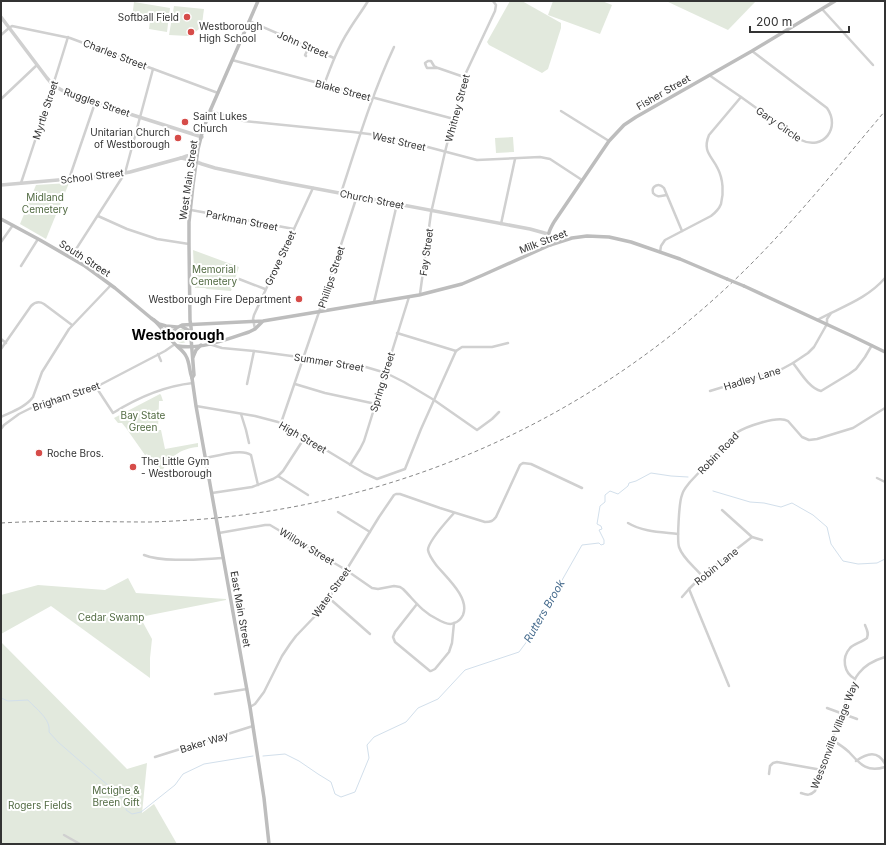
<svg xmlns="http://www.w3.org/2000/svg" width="886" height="845" font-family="Inter,sans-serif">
  <rect width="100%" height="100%" fill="#fff"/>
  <g fill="#e2e9dd">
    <polygon points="510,1 522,1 561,23 561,28 548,69 542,73 489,45 487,42"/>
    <polygon points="553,1 602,1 612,5 600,34 548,15"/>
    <polygon points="666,1 756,1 728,30"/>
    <polygon points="134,2 170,8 167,32 149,29 150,21 132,18"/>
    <polygon points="174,6 204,9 202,24 200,28 193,34 188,36 169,35"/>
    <polygon points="513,137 514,152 496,153 495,138"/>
    <polygon points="69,183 46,239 20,224 36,185"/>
    <polygon points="193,250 239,267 231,291 207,289 205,288 195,288"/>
    <circle cx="182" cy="336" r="7"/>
    <path d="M160 394 161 395 163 401H159L158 430H161L165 449 198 443V447C182 448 165 458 161 476L147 454 145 455 126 428 122 423H118L114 418Z"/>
    <polygon points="128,578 136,593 226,599 226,600 140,617 152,639 150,658 150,678 51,606 1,634 1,595 38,585 105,590"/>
    <polygon points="1,642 127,769 147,763 142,813 154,804 177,844 1,844"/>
  </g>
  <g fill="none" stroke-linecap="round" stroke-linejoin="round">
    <g stroke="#d2dfeb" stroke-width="1">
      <polyline points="713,491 750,502 764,503 781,507 792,503 813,515 827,527 831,544 843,561 858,564 877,563 885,559"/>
      <path d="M1 698 8 701 28 700C36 709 51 719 49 732L58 742 126 801V810L132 814 141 812 175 785 183 774 204 764 253 756"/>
      <polyline points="263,756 285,754 299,761 318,774 331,782 335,794 341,797 355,792 369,758 367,745 374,737 406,722 418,708 438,699 465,670 519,652 528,640 582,545 599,543 601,545 604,544 604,540 599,530 602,529 601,526 597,524 600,506 605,502 605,495 610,491 618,494 628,486 629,483 636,481 651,473 671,476 688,477"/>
    </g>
    <g stroke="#d0d0d0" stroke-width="2.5">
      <polyline points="822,9 873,65"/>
      <polyline points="249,21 334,58"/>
      <polyline points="1,35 9,28 12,26 70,38 218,93"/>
      <polyline points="306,56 305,55 309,47"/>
      <polyline points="232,60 454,119"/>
      <polyline points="438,68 427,68 426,66 425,63 428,61 431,61 434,66 438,68 464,77"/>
      <path d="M709 75 741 97 801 140C823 151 841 128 827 108L752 51"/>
      <path d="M324 85C331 66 338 47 349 30 355 20 362 11 368 1"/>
      <polyline points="1,99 37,65"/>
      <polyline points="210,111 244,121 353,132 377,135 405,141 477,160 540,157 550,159 582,180"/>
      <polyline points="561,111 609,141"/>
      <polyline points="69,179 95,103"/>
      <path d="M21 183C37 135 53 86 68 37"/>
      <path d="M341 193C357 144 372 94 394 47"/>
      <path d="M666 195C661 196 657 198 653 193 651 186 659 182 664 188L682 231"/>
      <polyline points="191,210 294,229"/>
      <polyline points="98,216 127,229 157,239 189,244"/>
      <polyline points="501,224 515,159"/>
      <polyline points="1,242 13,225"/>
      <path d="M660 252 661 246 665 240 711 216C715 213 719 209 721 204 724 193 723 179 718 169 712 156 702 152 709 135L741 97"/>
      <polyline points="71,257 125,173 153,69"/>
      <polyline points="21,266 38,239"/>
      <polyline points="239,279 265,289"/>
      <polyline points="420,294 431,213 445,152 464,77 495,11 496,5 493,1"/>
      <polyline points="374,302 397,204"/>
      <path d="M831 313 827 319V324L814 347 808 353 793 363C800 372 810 389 821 391L849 374 856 369 865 357 872 345"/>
      <path d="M817 320C841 307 867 299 885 278"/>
      <polyline points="255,329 253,319 254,315 313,188"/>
      <polyline points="397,333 456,351"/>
      <polyline points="1,339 6,343"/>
      <polyline points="209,344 222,348 254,351 359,365 386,373 404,382 434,400 477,430 492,419 499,412"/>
      <path d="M1 349 31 306C35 302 39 301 44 304L72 325"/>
      <polyline points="456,351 462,347 492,347 508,343"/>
      <polyline points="158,354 161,361"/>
      <polyline points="247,384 254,351"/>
      <polyline points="295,384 325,393 376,404"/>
      <path d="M96 387 113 413C137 398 165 386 193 383"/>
      <polyline points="710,391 782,369 793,363"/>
      <polyline points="196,406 255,416 278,422 288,427 364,473 377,479 405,469 421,429 456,351"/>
      <polyline points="241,414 246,430 249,443"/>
      <path d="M1 417C11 412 26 407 33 397L42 372 69 329 111 285"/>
      <polyline points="281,423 319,312 357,196"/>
      <polyline points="1,429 4,425 19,414 39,404 96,387 165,351 175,344"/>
      <path d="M206 458C217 456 242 448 251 455L258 485"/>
      <polyline points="350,465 360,449 364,441 409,297"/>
      <polyline points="278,476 308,495"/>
      <polyline points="877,478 885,482"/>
      <polyline points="212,493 252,487 273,479 278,476 283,471 305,437"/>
      <polyline points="722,510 752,537 762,540"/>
      <polyline points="338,512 370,532"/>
      <path d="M628 523C643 532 661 532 678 534"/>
      <path d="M219 533 265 525H270L346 570 372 588 378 589 394 586 400 587 403 589C415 601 421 611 437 619 442 622 449 626 454 623 458 622 461 619 463 615 470 598 447 578 437 566 434 562 429 556 428 550 428 541 448 520 454 513"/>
      <path d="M144 555C164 563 201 559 223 558"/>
      <path d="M702 576C695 567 683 559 679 547 677 540 679 502 682 495 683 490 687 486 690 482L736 433C745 427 778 415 788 421L802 437 809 440 817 439 853 428 885 408"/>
      <polyline points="689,589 729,686"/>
      <polyline points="682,597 689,589 702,576 752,537"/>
      <polyline points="329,598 370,634"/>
      <polyline points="417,604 395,632 393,637 395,642 430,671 431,671 435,669 449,652 452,643 454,623"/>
      <path d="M855 679C844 673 841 658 850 648 854 644 862 642 867 638 869 633 867 630 865 625"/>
      <polyline points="215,694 247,689"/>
      <path d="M250 707 255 704 264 692 282 656 290 644 296 636 319 612 329 598 379 517 394 495 396 494H400L440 508 485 522C491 522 493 521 496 517L520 465 523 463 531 464 582 488"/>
      <polyline points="827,708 857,719"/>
      <path d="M833 740C838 744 844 747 849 752 860 764 867 773 885 767"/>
      <polyline points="155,757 253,726"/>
      <path d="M856 761C867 753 878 750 885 764"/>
      <polyline points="769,774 770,766 773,763 777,762 822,770"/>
      <path d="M801 793C807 795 810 796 815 791 826 762 834 732 845 703 849 693 852 681 859 673 866 664 875 660 885 657"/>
      <polyline points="64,835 80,844"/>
    </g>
    <g stroke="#d0d0d0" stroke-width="3.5">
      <polyline points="1,17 47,78 53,85 65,92 95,103 202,137"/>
      <polyline points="181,158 191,160 202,164 215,168 281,182 530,229 548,234"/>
      <path d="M1 185 115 175 130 172 181 158C187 155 191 154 197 156"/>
    </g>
    <g stroke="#bdbdbd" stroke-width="3.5">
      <polyline points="1,219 40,240 85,266 115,288 151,318 159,324 166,326 177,327"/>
      <path d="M550 245C547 234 549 231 554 222L609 141 624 125 636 117 752 51 835 1"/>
      <polyline points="744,286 852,336 885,352"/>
      <path d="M154 320C161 327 167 335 173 342 177 347 183 350 186 356 190 363 189 371 192 378L196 406 250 707 264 798 269 844"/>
      <polyline points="181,326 188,330 191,335"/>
      <path d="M172 340C170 332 175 328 182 325L263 321 419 295 462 284 483 275 550 245 572 238 587 236 609 237 631 242 680 259 727 279"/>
      <path d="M178 346C200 350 228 339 249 332L255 329 262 322"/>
      <polyline points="193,357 196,350 201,345"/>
      <path d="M192 378 194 375 191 338C192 330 191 327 190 320L189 245V222L193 185 198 149 202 133 210 111 258 1"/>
    </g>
    <path stroke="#888" stroke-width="1" stroke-dasharray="4 3" stroke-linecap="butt" d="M1 523C51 520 100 522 150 522 181 521 212 519 242 515 436 490 612 403 750 265 798 217 841 163 885 111"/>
    <polyline stroke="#bdbdbd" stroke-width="3.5" points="727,279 744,286"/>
  </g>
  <g fill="#d64c49" stroke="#fff" stroke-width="1.5">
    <circle cx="187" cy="17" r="4"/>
    <circle cx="191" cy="32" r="4"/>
    <circle cx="185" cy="122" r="4"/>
    <circle cx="178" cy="138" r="4"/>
    <circle cx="299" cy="299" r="4"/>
    <circle cx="39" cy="453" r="4"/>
    <circle cx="133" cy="467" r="4"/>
  </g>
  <g text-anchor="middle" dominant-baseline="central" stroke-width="4" stroke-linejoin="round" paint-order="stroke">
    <g font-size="10" fill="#333" stroke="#fff" text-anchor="start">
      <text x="179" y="17" text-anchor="end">Softball Field</text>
      <text x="199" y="26">Westborough<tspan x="199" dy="12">High School</tspan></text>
      <text x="193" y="116">Saint Lukes<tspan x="193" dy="12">Church</tspan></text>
      <text x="170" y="132" text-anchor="end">Unitarian Church<tspan x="170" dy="12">of Westborough</tspan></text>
      <text x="291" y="299" text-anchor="end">Westborough Fire Department</text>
      <text x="47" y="453">Roche Bros.</text>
      <text x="141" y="461">The Little Gym<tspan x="141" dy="12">- Westborough</tspan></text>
    </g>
    <g font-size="10" fill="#333" stroke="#fff">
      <text transform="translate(303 44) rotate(23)">John Street</text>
      <text transform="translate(115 54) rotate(21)">Charles Street</text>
      <text transform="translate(343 90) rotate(15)">Blake Street</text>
      <text transform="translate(663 92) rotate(-30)">Fisher Street</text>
      <text transform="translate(97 102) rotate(19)">Ruggles Street</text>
      <text transform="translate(457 108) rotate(-75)">Whitney Street</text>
      <text transform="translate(45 110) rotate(-72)">Myrtle Street</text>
      <text transform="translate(779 124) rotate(35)">Gary Circle</text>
      <text transform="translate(399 141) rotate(13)">West Street</text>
      <text transform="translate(92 176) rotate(-7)">School Street</text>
      <text transform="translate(188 180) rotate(-82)">West Main Street</text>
      <text transform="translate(372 199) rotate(11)">Church Street</text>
      <text transform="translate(242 220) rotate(11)">Parkman Street</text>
      <text transform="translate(543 241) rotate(-21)">Milk Street</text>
      <text transform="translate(426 252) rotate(-82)">Fay Street</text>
      <text transform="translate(85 258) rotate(33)">South Street</text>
      <text transform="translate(280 258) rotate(-65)">Grove Street</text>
      <text transform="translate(331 277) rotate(-72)">Phillips Street</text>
      <text transform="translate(329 362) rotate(9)">Summer Street</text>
      <text transform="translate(752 378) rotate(-17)">Hadley Lane</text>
      <text transform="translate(382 382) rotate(-73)">Spring Street</text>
      <text transform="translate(66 396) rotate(-19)">Brigham Street</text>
      <text transform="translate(303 437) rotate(30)">High Street</text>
      <text transform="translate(718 453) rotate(-46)">Robin Road</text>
      <text transform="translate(307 546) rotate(31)">Willow Street</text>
      <text transform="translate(716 566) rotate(-39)">Robin Lane</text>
      <text transform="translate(331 592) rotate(-55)">Water Street</text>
      <text transform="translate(241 609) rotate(80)">East Main Street</text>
      <text transform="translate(834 735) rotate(-69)">Wessonville Village Way</text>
      <text transform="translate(204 742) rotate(-17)">Baker Way</text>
    </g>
    <g font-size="10" fill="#526b43" stroke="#fff">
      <text x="45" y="197">Midland<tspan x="45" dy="12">Cemetery</tspan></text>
      <text x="214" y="269">Memorial<tspan x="214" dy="12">Cemetery</tspan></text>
      <text x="143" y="415">Bay State<tspan x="143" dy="12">Green</tspan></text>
      <text x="111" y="617">Cedar Swamp</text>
      <text x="116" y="790">Mctighe &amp;<tspan x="116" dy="12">Breen Gift</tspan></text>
      <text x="40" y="805">Rogers Fields</text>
    </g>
    <g font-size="11" font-style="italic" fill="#476c8e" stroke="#fff">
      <text transform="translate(544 611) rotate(-60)">Rutters Brook</text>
    </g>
    <g font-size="14" font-weight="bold" fill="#000" stroke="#fff">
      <text x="178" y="334">Westborough</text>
    </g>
  </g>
  <rect width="886" height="845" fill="none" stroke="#333333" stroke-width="4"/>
  <path d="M750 26v6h99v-6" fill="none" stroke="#333333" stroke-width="2"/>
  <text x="756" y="26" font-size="12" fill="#333333" stroke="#ffffff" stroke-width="3" paint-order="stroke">200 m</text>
</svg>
